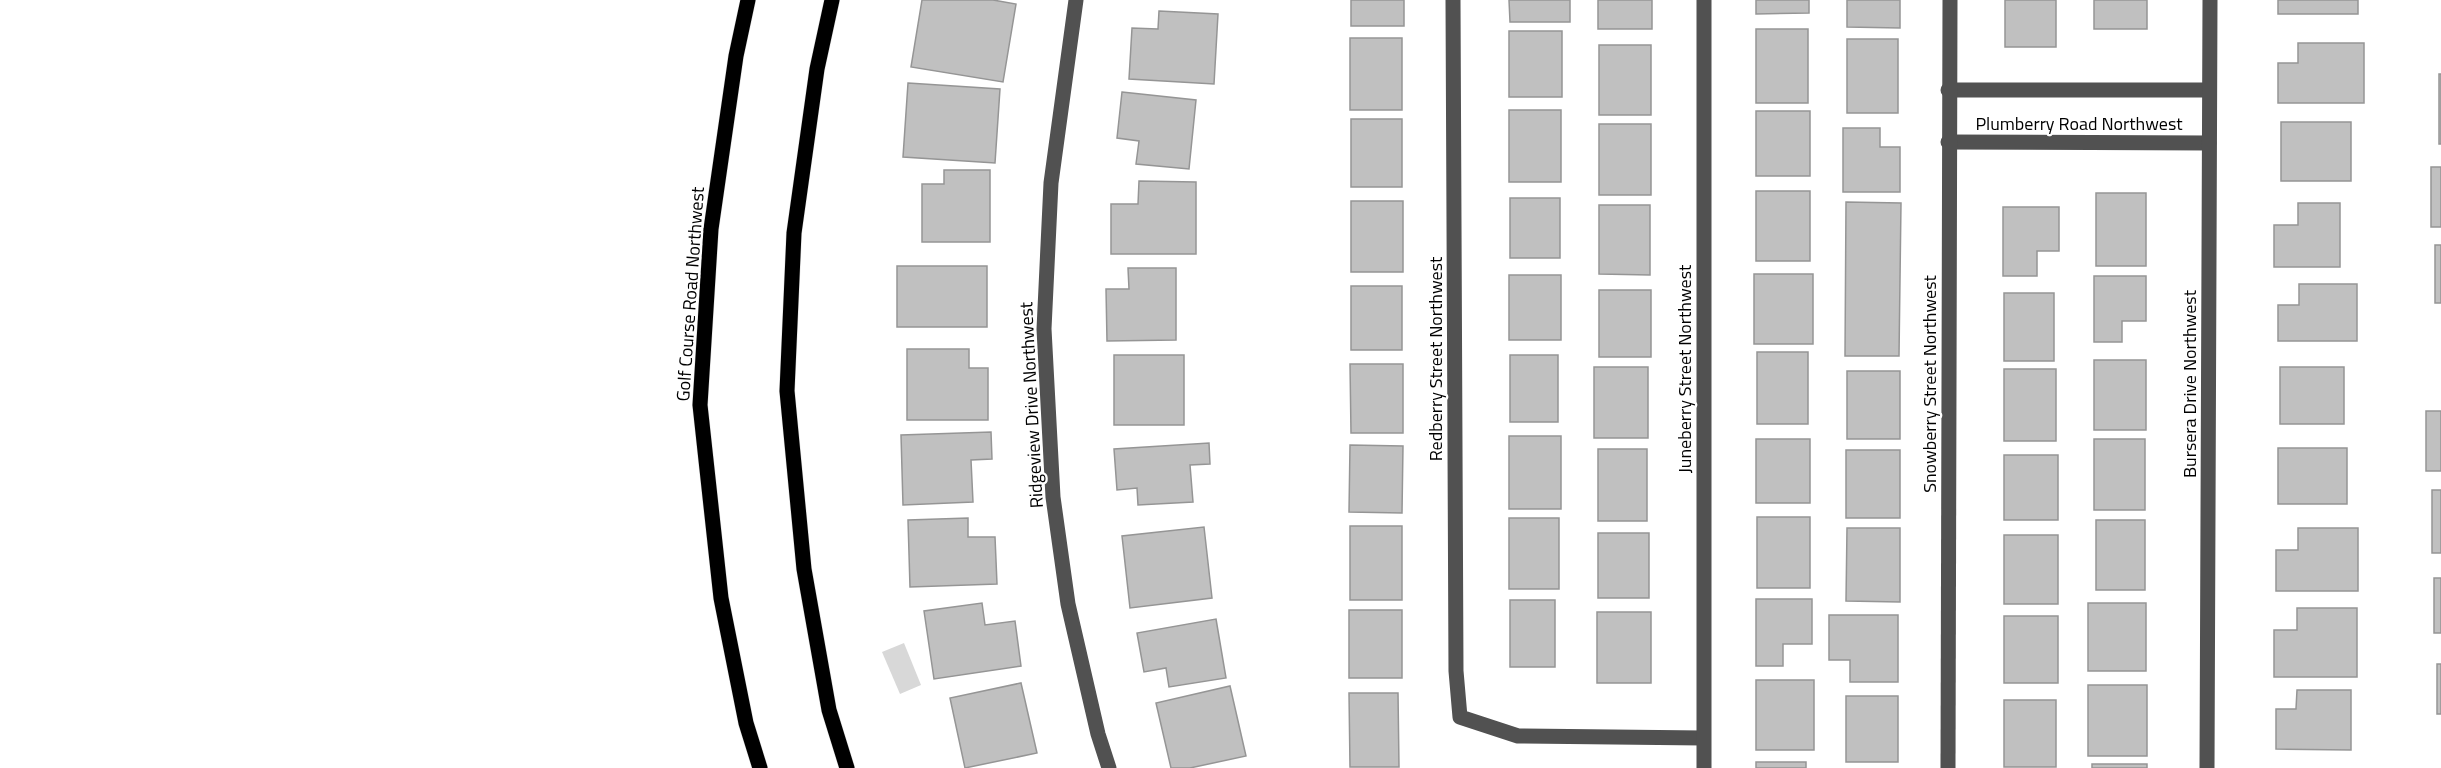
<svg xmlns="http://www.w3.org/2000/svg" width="2441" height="768" font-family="'Titillium Web',sans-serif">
  <rect width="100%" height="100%" fill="#fff"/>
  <polygon fill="#d8d8d8" points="904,643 921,685 900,694 882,652"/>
  <g fill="#c0c0c0" stroke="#959595" stroke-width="1.5">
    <polygon points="922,0 993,0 1016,4 1003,82 911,67"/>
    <rect x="1351" y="0" width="53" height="26"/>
    <polygon points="1509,0 1570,0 1570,22 1510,22"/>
    <rect x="1598" y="0" width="54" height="29"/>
    <polygon points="1756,0 1809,0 1809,13 1756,14"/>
    <polygon points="1847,0 1900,0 1900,28 1847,27"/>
    <rect x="2005" y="0" width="51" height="47"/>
    <rect x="2094" y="0" width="53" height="29"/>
    <rect x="2278" y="0" width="80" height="14"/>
    <polygon points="1159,11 1218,14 1214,84 1129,79 1132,28 1158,29"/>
    <rect x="1756" y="29" width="52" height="74"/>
    <rect x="1509" y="31" width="53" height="66"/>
    <rect x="1350" y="38" width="52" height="72"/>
    <rect x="1847" y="39" width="51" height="74"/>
    <polygon points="2298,43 2364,43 2364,103 2278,103 2278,63 2298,63"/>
    <rect x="1599" y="45" width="52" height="70"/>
    <rect x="2439" y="74" width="2" height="70"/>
    <polygon points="908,83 1000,89 995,163 903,157"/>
    <polygon points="1122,92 1196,100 1189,169 1136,164 1139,141 1117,138"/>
    <rect x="1509" y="110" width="52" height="72"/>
    <rect x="1756" y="111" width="54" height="65"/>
    <rect x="1351" y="119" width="51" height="68"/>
    <rect x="2281" y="122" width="70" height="59"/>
    <rect x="1599" y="124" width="52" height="71"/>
    <polygon points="1843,128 1880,128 1880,147 1900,147 1900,192 1843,192"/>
    <rect x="2431" y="167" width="10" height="60"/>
    <polygon points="944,170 990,170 990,242 922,242 922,184 944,184"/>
    <polygon points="1139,181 1196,182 1196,254 1111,254 1111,204 1138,204"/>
    <rect x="1756" y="191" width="54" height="70"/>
    <rect x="2096" y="193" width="50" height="73"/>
    <rect x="1510" y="198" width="50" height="60"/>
    <rect x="1351" y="201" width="52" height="71"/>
    <polygon points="1846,202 1901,203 1899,356 1845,356"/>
    <polygon points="2298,203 2340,203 2340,267 2274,267 2274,225 2298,225"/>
    <polygon points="1599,205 1650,205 1650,275 1599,274"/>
    <polygon points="2003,207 2059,207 2059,251 2037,251 2037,276 2003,276"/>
    <rect x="2435" y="245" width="6" height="58"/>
    <rect x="897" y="266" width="90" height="61"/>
    <polygon points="1128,268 1176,268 1176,340 1107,341 1106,289 1129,289"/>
    <rect x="1754" y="274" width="59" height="70"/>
    <rect x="1509" y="275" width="52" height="65"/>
    <polygon points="2094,276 2146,276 2146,321 2122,321 2122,342 2094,342"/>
    <polygon points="2299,284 2357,284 2357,341 2278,341 2278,305 2299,305"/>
    <rect x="1351" y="286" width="51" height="64"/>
    <rect x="1599" y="290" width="52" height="67"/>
    <rect x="2004" y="293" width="50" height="68"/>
    <polygon points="907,349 969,349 969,368 988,368 988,420 907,420"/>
    <rect x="1757" y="352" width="51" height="72"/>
    <rect x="1114" y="355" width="70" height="70"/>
    <rect x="1510" y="355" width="48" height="67"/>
    <rect x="2094" y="360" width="52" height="70"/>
    <polygon points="1350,364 1403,364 1403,433 1351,433"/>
    <rect x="1594" y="367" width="54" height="71"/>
    <rect x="2280" y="367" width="64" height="57"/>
    <rect x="2004" y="369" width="52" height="72"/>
    <rect x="1847" y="371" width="53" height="68"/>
    <rect x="2426" y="411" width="15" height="60"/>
    <polygon points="991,432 992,459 971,460 973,502 903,505 901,435"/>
    <rect x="1509" y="436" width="52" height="73"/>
    <rect x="1756" y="439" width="54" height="64"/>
    <rect x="2094" y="439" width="51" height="71"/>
    <polygon points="1209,443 1210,464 1190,465 1193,502 1138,505 1137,488 1117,490 1114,449"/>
    <polygon points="1350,445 1403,446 1402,513 1349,512"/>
    <rect x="2278" y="448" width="69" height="56"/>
    <rect x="1598" y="449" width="49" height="72"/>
    <rect x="1846" y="450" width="54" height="68"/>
    <rect x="2004" y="455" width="54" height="65"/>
    <rect x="2432" y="490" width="9" height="63"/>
    <rect x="1757" y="517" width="53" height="71"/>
    <polygon points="968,518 968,537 995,537 997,584 910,587 908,520"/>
    <rect x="1509" y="518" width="50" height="71"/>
    <rect x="2096" y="520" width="49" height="70"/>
    <rect x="1350" y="526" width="52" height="74"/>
    <polygon points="1204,527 1212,598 1130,608 1122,536"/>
    <polygon points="1847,528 1900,528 1900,602 1846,601"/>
    <polygon points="2298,528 2358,528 2358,591 2276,591 2276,550 2298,550"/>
    <rect x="1598" y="533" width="51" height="65"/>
    <rect x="2004" y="535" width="54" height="69"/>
    <rect x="2434" y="578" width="7" height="55"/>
    <polygon points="1756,599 1812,599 1812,644 1783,644 1783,666 1756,666"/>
    <rect x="1510" y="600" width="45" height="67"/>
    <polygon points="982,603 985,625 1015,621 1021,666 934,679 924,611"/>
    <rect x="2088" y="603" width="58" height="68"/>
    <polygon points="2297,608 2357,608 2357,677 2274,677 2274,630 2297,630"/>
    <rect x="1349" y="610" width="53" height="68"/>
    <rect x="1597" y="612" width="54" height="71"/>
    <polygon points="1829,615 1898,615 1898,682 1850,682 1850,660 1829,660"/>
    <rect x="2004" y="616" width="54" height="67"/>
    <polygon points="1216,619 1226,678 1169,687 1166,668 1144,672 1137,633"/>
    <rect x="2437" y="664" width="4" height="50"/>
    <rect x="1756" y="680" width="58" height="70"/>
    <polygon points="1021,683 1037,753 965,768 950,698"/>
    <rect x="2088" y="685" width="59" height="71"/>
    <polygon points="1230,686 1246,756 1190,768 1171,768 1156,703"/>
    <polygon points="2297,690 2351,690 2351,750 2276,749 2276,709 2296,709"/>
    <polygon points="1349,693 1398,693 1399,767 1350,767"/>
    <rect x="1846" y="696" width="52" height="66"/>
    <rect x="2004" y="700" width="52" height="67"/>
    <rect x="1756" y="762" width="50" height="6"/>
    <rect x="2092" y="764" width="55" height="4"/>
  </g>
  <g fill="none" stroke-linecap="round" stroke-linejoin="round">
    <defs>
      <g id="major">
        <polyline points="748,0 736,56 711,229 700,405 721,598 746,723 760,768"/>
        <polyline points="832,0 817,69 794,233 787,391 804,569 829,710 847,768"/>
      </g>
    </defs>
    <use href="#major" stroke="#dbdbdb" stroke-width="16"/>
    <g stroke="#515151" stroke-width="15">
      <polyline points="1076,0 1051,183 1044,329 1053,497 1068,604 1098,734 1109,768"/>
      <polyline points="1453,0 1456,671 1460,717 1518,736 1703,738"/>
      <polyline points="1704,0 1704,768"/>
      <polyline points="1948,90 2209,90"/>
      <polyline points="1948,142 2209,143"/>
      <polyline points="1948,768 1950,0"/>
      <polyline points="2207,768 2210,0"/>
    </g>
    <use href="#major" stroke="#000" stroke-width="15"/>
  </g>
  <g text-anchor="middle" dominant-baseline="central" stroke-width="4.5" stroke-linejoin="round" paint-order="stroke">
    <g font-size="18" fill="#000" stroke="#fff">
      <text x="2079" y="123">Plumberry Road Northwest</text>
      <text transform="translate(690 294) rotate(-86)">Golf Course Road Northwest</text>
      <text transform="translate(1435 359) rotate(-90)">Redberry Street Northwest</text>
      <text transform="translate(1684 369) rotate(-90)">Juneberry Street Northwest</text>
      <text transform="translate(1929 384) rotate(-90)">Snowberry Street Northwest</text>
      <text transform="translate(2189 384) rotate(-90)">Bursera Drive Northwest</text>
      <text transform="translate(1031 405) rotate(-93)">Ridgeview Drive Northwest</text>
    </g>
  </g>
</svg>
